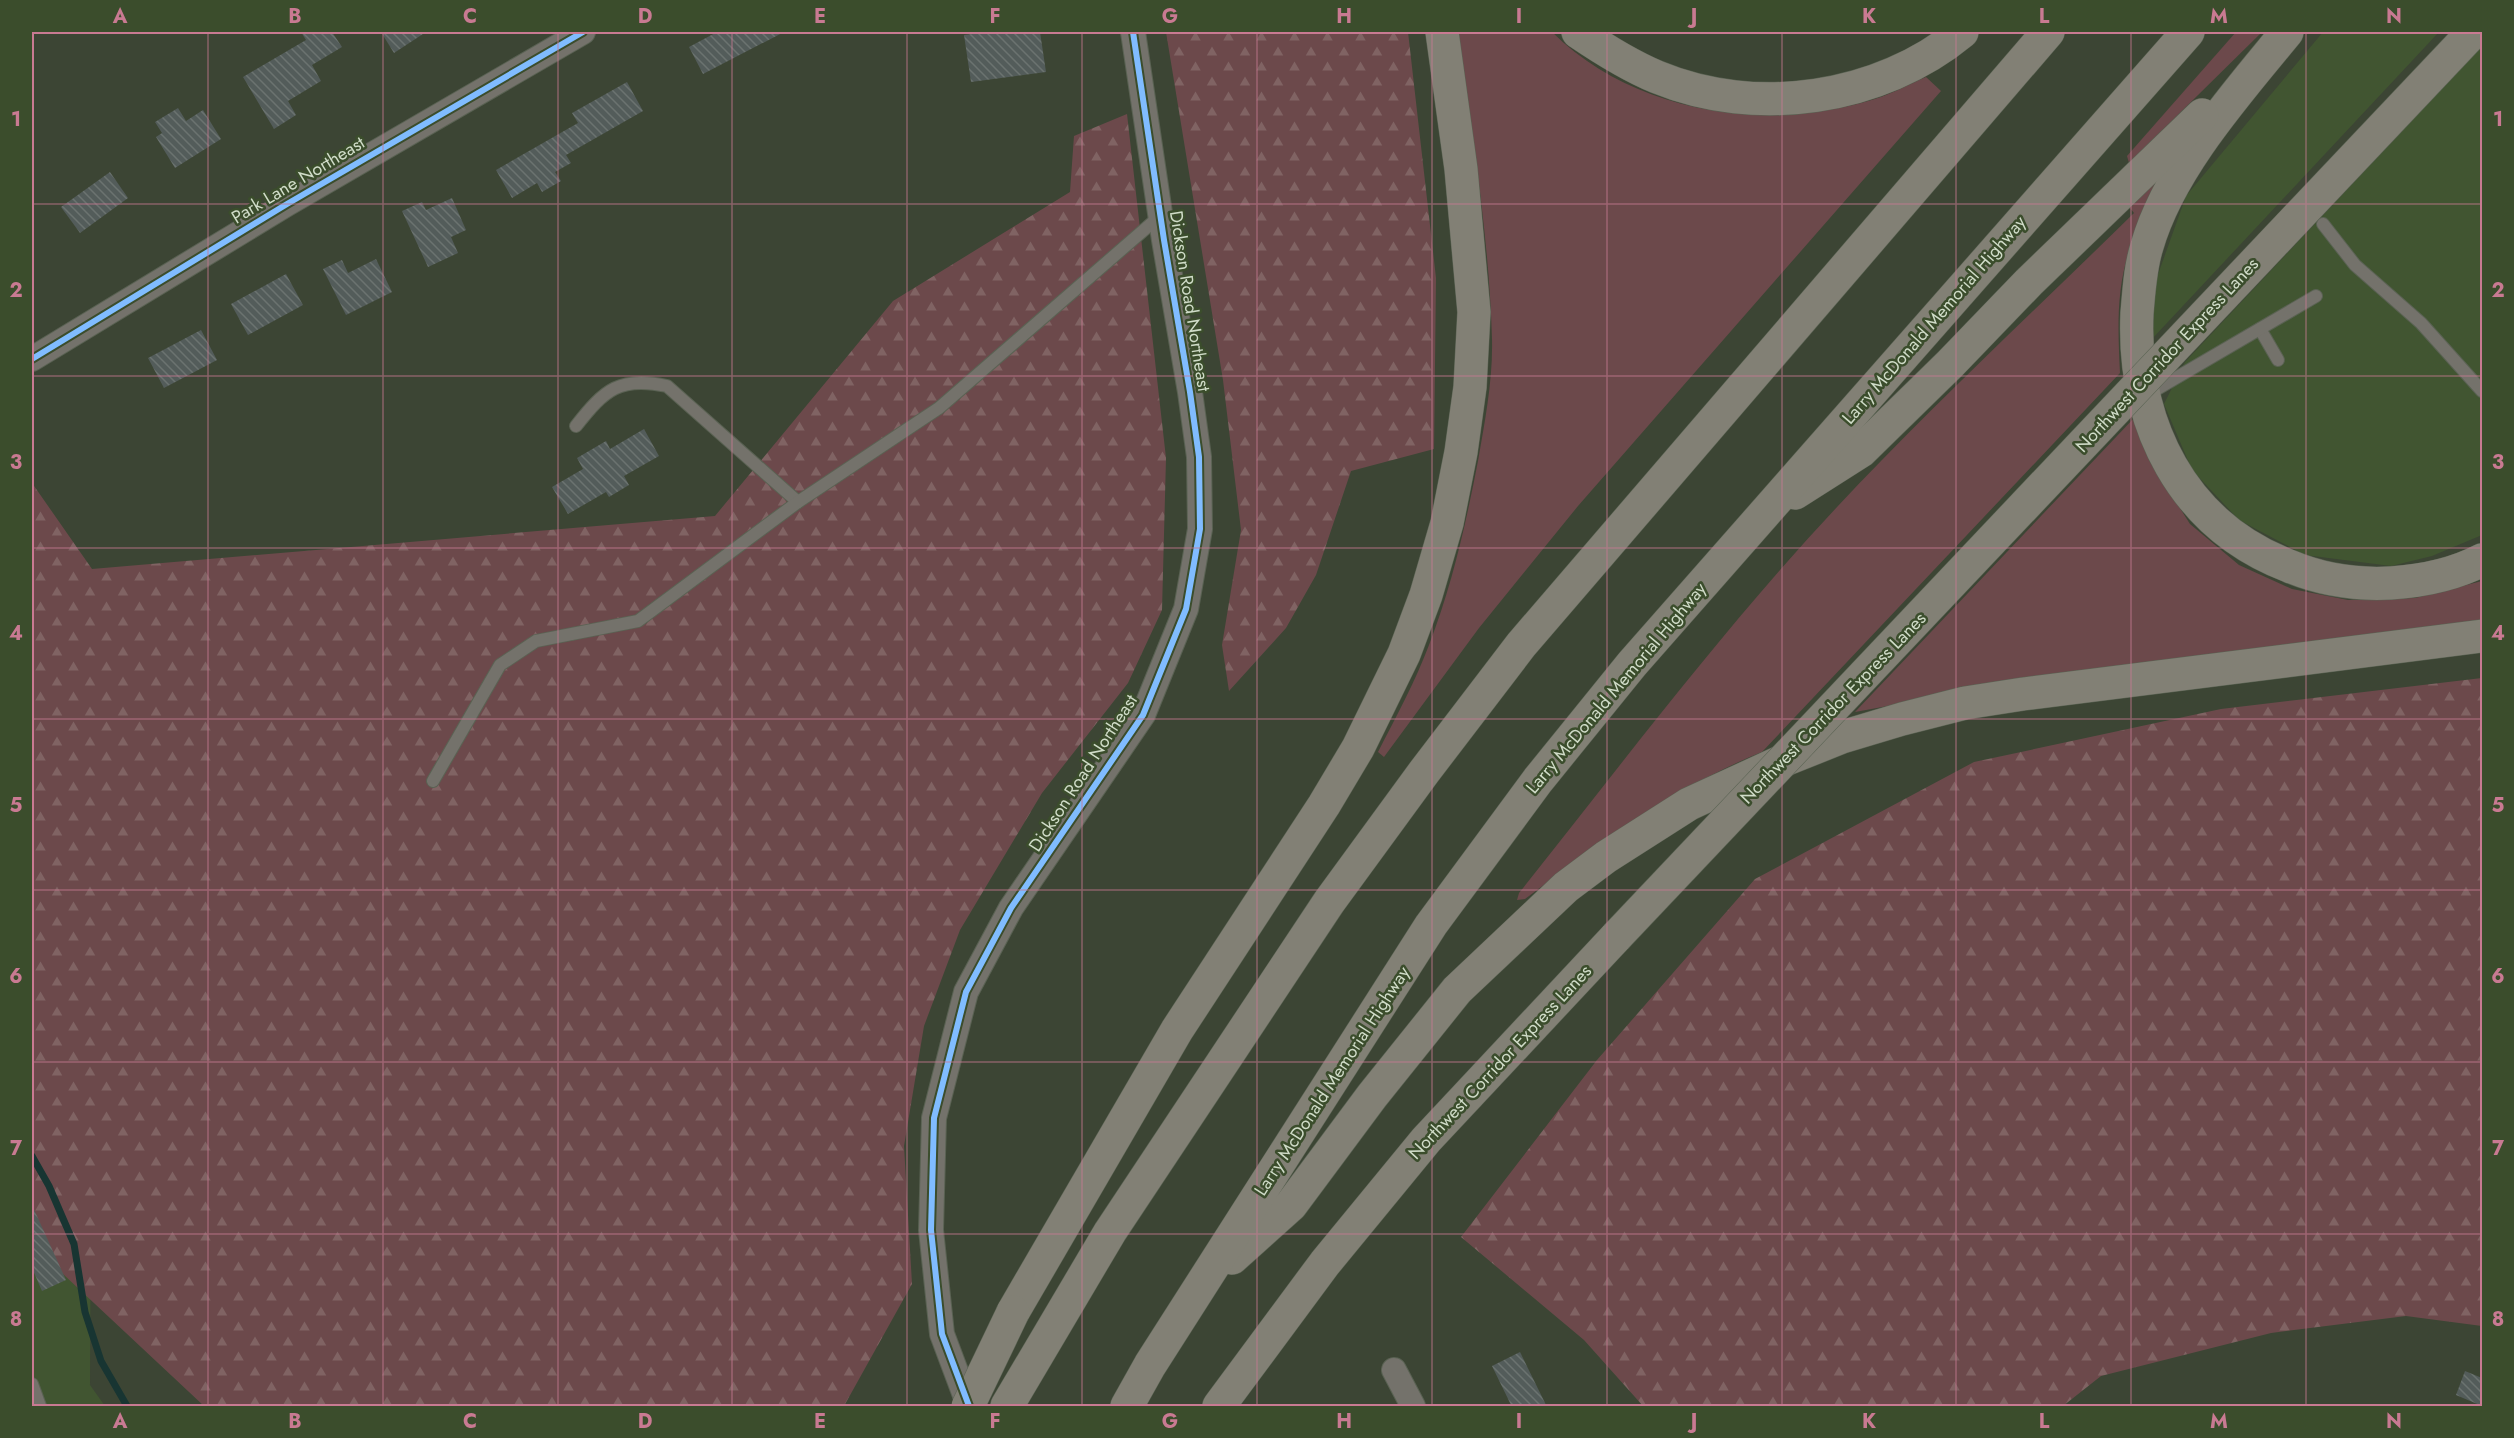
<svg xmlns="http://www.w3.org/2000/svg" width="2514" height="1438" font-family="Jost,sans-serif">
  <defs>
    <pattern id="forest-firs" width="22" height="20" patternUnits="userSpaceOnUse" patternTransform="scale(1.5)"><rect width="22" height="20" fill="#6c494b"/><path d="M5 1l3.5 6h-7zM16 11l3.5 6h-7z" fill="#806363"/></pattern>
    <pattern id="building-back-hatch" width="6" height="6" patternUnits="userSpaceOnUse" patternTransform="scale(1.5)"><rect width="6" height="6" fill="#535c5a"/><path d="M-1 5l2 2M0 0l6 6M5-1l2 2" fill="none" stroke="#6b7370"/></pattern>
  </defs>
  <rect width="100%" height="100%" fill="#3c4534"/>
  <g fill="#415531">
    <polygon points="2323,32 2439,32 2152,339 2156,280 2186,196"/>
    <polygon points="2482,46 2482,535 2432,556 2391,566 2305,555 2239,520 2192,470 2164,404 2185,362"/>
    <polygon points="32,1168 91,1172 90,1385 105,1406 32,1406"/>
  </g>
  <g fill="#6c494b">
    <path d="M1458 32H1552C1633 112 1761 132 1868 101 1888 96 1907 85 1926 77L1941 91 1578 506 1479 628 1384 757 1378 752C1396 717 1415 682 1429 645 1452 586 1466 523 1478 461 1485 421 1493 380 1492 339 1489 236 1472 133 1458 32Z"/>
    <polygon points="2236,32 2262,32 2129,163 2127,156"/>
    <path d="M2157 171 2166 177C2154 201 2137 227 2129 252 2116 290 2118 333 2120 373L1762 752C1675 787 1600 844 1525 899L1517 900 1519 893C1605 785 1689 674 1780 570 1890 444 2015 330 2134 213L2126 203Z"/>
    <polygon points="2135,417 2152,464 2190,524 2239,565 2292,589 2348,600 2415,598 2482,581 2482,625 1937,697 1855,712"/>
  </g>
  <g fill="url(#forest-firs)">
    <polygon points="1166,32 1408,32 1436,278 1434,449 1351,471 1316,575 1286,628 1229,691 1222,645 1241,530 1223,380"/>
    <polygon points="1127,114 1166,458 1162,610 1128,683 1042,793 960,930 924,1026 904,1146 912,1284 844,1406 204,1406 32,1245 32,483 92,569 715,516 893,301 1070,192 1074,136"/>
    <polygon points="2482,678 2482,1326 2406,1316 2271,1333 2101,1376 2063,1406 1643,1406 1584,1340 1461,1237 1597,1060 1755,879 1974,762 2221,709"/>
  </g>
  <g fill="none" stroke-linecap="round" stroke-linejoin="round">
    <polyline stroke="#183532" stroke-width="7" points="32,1156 49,1186 74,1244 85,1312 101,1361 127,1406"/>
  </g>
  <g fill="url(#building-back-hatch)">
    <polygon points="301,32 332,32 342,47 312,65 321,81 288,101 296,115 274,129 243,77 306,40"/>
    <polygon points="381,32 426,32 394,53"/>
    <polygon points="717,32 784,32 703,74 689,47"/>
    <polygon points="987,32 1040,32 1046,72 971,82 964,35"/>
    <polygon points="627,82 643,111 566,155 571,163 555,172 561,181 542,192 537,183 512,198 496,170 578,123 572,113"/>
    <polygon points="178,108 186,121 203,110 221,139 175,168 156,137 162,133 155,122"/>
    <polygon points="110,172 128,198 80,233 61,207"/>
    <polygon points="452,198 466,230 451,237 458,253 428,267 402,211 422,202 426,210"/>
    <polygon points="376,259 392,292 346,315 323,269 342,260 348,273"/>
    <polygon points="286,274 303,305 248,335 231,304"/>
    <polygon points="201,330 217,360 164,388 148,358"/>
    <polygon points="644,429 659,456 624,476 629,485 609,497 606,492 568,514 552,487 583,469 577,458 606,441 610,449"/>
    <polygon points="32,1205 66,1280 42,1291 32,1268"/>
    <polygon points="1520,1352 1547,1407 1512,1407 1492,1366"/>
    <polygon points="2465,1371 2482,1378 2482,1406 2456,1395"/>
  </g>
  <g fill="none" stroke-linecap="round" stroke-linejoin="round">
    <defs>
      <g id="lane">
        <polyline points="2323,224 2355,265 2421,323 2482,391"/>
        <polyline points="2260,329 2278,360"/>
        <polyline points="2145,396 2316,296"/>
        <path d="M576 426C605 389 620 376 667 386L798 502"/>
        <polyline points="433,781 500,665 536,641 638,621 798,502 939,408 1160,216"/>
        <polyline points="32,1384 40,1406"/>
      </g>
      <g id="street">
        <polyline points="32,359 287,204 583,32"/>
        <polyline points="1394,1370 1413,1406"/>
        <polyline points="969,1406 942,1334 931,1230 934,1118 966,992 1011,908 1143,715 1186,609 1200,529 1199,457 1190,392 1164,240 1133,32"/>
      </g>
      <g id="highway">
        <path d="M1578 32C1603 49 1628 65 1657 77 1756 118 1880 100 1962 32"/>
        <path d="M2287 32C2237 93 2169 169 2147 246 2140 268 2139 291 2137 313 2132 424 2182 525 2289 566 2322 580 2355 585 2391 583 2421 581 2455 574 2482 560"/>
        <polyline points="1795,493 1861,451 1950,364 2029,282 2202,115"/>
        <polyline points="1232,1258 1291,1205 1372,1096 1457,990 1566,887 1606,857 1689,804 1787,759 1842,737 1902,719 1965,703 2023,694 2482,636"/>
        <polyline points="1013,1312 1177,1030 1324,805 1358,748 1404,654 1426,595 1447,523 1461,452 1470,387 1474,312 1461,169 1442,32"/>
        <polyline points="1007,1406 1110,1232 1329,902 1424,772 1521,645 2048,32"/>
        <polyline points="1127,1406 1150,1365 1431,925 1538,780 1632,664 2188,32"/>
        <polyline points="1219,1406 1325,1263 1426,1140 1616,937"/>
      </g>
    </defs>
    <use href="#lane" stroke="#5a6253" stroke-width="14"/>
    <use href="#street" stroke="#5a6253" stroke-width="26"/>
    <use href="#highway" stroke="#5a6253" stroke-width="34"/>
    <use href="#lane" stroke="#74726b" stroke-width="12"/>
    <use href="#street" stroke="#74726b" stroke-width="24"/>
    <use href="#highway" stroke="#828075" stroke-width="33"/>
    <defs>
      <g id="highway-bridge">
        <polyline points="1616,937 2473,32"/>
        <polyline points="968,1406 1013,1312"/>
      </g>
    </defs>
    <use href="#highway-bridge" stroke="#5a6253" stroke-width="34" stroke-linecap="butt"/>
    <use href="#highway-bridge" stroke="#828075" stroke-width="33"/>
    <defs>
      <g id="cycleway">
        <polyline points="32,359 287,204 583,32"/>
        <polyline points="969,1406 942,1334 931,1230 934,1118 966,992 1011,908 1143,715 1186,609 1200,529 1199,457 1190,392 1164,240 1133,32"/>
      </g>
    </defs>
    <use href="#cycleway" stroke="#3b4d2c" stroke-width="10"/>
    <use href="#cycleway" stroke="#80bcff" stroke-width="6"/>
  </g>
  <path fill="none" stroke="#c97a92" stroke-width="1.5" stroke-opacity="0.55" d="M208 32V1406M383 32V1406M558 32V1406M732 32V1406M907 32V1406M1082 32V1406M1257 32V1406M1432 32V1406M1607 32V1406M1782 32V1406M1956 32V1406M2131 32V1406M2306 32V1406M32 204H2482M32 376H2482M32 548H2482M32 719H2482M32 890H2482M32 1062H2482M32 1234H2482"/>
  <g text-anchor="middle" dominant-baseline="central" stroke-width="5" stroke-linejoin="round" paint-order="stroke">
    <g font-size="18" fill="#d0dcc8" stroke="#3b4d2c">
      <text transform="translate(298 180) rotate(-31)">Park Lane Northeast</text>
      <text transform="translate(1190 301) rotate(81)">Dickson Road Northeast</text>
      <text transform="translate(1934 320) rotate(-49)">Larry McDonald Memorial Highway</text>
      <text transform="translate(2167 355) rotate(-47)">Northwest Corridor Express Lanes</text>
      <text transform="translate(1616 688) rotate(-50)">Larry McDonald Memorial Highway</text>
      <text transform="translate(1833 708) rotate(-46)">Northwest Corridor Express Lanes</text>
      <text transform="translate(1083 773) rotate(-57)">Dickson Road Northeast</text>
      <text transform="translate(1500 1062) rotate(-47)">Northwest Corridor Express Lanes</text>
      <text transform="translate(1332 1081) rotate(-57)">Larry McDonald Memorial Highway</text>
    </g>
  </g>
  <rect width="2514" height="1438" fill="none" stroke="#3b4d2c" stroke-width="66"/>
  <rect x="33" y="33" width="2448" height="1372" fill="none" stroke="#c97a92" stroke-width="2"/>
  <g font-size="20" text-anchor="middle" font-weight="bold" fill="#c97a92">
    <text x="120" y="23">A</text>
    <text x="295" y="23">B</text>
    <text x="470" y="23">C</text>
    <text x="645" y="23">D</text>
    <text x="820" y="23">E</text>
    <text x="995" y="23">F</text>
    <text x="1170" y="23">G</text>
    <text x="1344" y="23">H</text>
    <text x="1519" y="23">I</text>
    <text x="1694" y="23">J</text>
    <text x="1869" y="23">K</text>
    <text x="2044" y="23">L</text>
    <text x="2219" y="23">M</text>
    <text x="2394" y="23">N</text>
    <text x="16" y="126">1</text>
    <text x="2498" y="126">1</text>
    <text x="16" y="297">2</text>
    <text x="2498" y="297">2</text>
    <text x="16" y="469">3</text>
    <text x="2498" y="469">3</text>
    <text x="16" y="640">4</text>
    <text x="2498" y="640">4</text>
    <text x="16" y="812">5</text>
    <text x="2498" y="812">5</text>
    <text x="16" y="983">6</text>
    <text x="2498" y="983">6</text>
    <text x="16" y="1155">7</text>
    <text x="2498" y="1155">7</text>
    <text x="16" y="1326">8</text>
    <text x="2498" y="1326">8</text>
    <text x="120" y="1428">A</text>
    <text x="295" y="1428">B</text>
    <text x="470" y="1428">C</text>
    <text x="645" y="1428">D</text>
    <text x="820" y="1428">E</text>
    <text x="995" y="1428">F</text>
    <text x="1170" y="1428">G</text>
    <text x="1344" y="1428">H</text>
    <text x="1519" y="1428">I</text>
    <text x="1694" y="1428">J</text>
    <text x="1869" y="1428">K</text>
    <text x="2044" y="1428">L</text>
    <text x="2219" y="1428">M</text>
    <text x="2394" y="1428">N</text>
  </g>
</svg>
